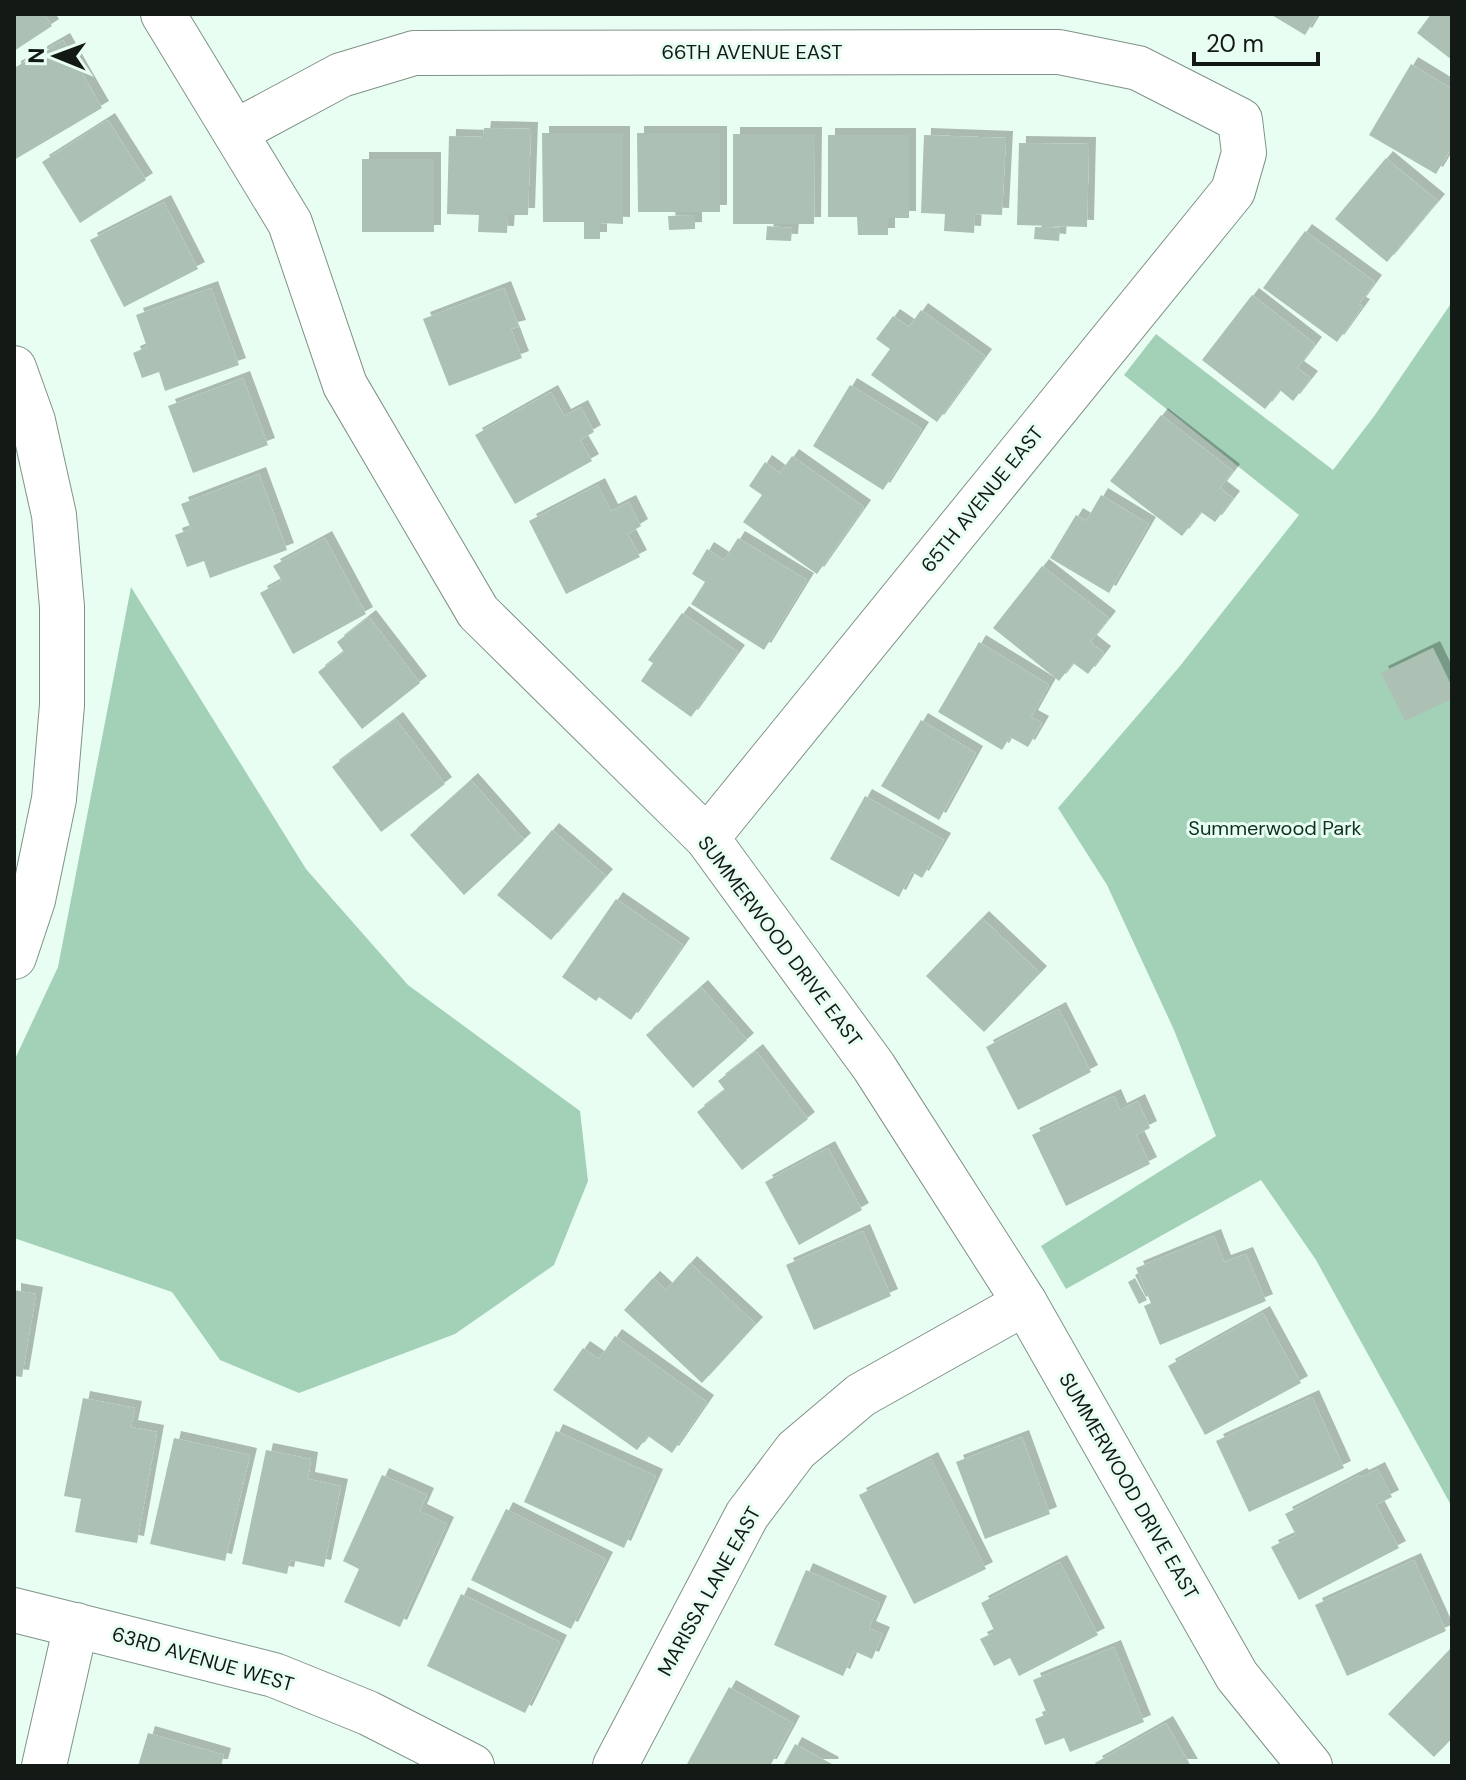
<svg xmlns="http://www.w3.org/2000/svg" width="1466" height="1780" font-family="'DM Sans',sans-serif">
  <defs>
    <filter id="shadow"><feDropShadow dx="7" dy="-7" stdDeviation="0" flood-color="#0004"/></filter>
  </defs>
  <rect width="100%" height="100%" fill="#e9fef2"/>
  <g fill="#a3d1b7">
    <polygon points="1452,302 1452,1507 1316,1260 1261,1180 1066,1289 1041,1246 1216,1136 1174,1030 1107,885 1058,808 1180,666 1299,515 1124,375 1156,334 1333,470 1375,415"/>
    <polygon points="131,587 306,869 408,985 580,1111 588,1181 554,1265 455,1334 299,1393 220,1360 172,1292 14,1238 14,1061 58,967"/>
  </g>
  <g fill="#acc0b4" filter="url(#shadow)">
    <polygon points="14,14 44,14 52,26 14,51"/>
    <polygon points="1270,14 1318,14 1305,35"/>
    <polygon points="1431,14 1452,14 1452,60 1417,33"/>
    <polygon points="63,40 102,108 14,160 14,68"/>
    <polygon points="1411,64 1452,89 1452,154 1449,152 1436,174 1369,135"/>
    <polygon points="108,120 146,180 80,223 42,162"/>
    <polygon points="484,128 531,129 528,215 508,215 507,233 478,232 479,215 447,214 449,136 483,137"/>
    <polygon points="542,133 623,133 623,224 600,223 600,239 584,239 584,222 543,222"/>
    <polygon points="637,133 720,133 720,212 638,212"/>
    <polygon points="733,134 815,134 814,224 733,224"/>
    <polygon points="828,135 909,135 909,218 888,218 888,235 858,235 857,217 828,217"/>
    <polygon points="924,135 1006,138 1002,215 975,214 974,233 944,231 945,214 921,213"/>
    <polygon points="1019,143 1089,144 1087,227 1017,225"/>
    <polygon points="1386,158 1438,201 1387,262 1335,219"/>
    <rect x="362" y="159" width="72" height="73"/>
    <polygon points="164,202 198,269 124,307 90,240"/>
    <polygon points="695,215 695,229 669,230 668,216"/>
    <polygon points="767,226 792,228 791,241 766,240"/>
    <polygon points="1035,227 1060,228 1059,241 1034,239"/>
    <polygon points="1305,231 1375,282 1359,304 1363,306 1337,342 1263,288"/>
    <polygon points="211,288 239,365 165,391 159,372 142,378 133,353 147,347 136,315"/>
    <polygon points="504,288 519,327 511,329 522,358 449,386 423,319"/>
    <polygon points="1252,295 1315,344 1297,368 1311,378 1293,401 1280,390 1265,409 1202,360"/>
    <polygon points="921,310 985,356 937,422 871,375 890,349 876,339 893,316 909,327"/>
    <polygon points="243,378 268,445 193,473 168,406"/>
    <polygon points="850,385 922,429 883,490 813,446"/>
    <polygon points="551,392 564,416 581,407 594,432 580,440 592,461 515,504 475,435"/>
    <polygon points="1161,415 1233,471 1220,488 1233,498 1215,522 1201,512 1182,536 1110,481"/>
    <polygon points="792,456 864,507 817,574 743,522 762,495 749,486 765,462 780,473"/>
    <polygon points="259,474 287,550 210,578 204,561 187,567 175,535 191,529 181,504"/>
    <polygon points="598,485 611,511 629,502 641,526 628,534 640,557 566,594 529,521"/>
    <polygon points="1101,495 1149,524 1109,593 1050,558 1076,515 1086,521"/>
    <polygon points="325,538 366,614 293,654 260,593 282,581 273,566"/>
    <polygon points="738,538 807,580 764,650 691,604 705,582 692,574 707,549 724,560"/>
    <polygon points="1042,566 1109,618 1090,642 1104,653 1088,674 1073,663 1059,681 993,628"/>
    <polygon points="682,613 738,652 691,717 641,681 653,663 648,660"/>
    <polygon points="369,617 420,683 362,729 318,672 344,652 337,642"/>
    <polygon points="979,642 1049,685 1031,717 1042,723 1028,747 1010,737 1002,750 938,712"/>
    <polygon points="1433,648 1452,687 1452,699 1405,721 1381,673"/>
    <polygon points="396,719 445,784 381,832 332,767"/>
    <polygon points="921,720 976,753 939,820 881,786"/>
    <polygon points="471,780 524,840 464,895 410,835"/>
    <polygon points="865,796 944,840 922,878 912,872 899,897 830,859"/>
    <polygon points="552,830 606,876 551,940 497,895"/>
    <polygon points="616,899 683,945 631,1020 599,997 596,1001 562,977"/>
    <polygon points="982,918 1040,973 984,1032 926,976"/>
    <polygon points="701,987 747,1040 693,1088 646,1035"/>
    <polygon points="1059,1009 1091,1072 1018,1110 986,1047"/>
    <polygon points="756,1051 808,1119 742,1170 697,1112 725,1090 718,1081"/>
    <polygon points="1114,1096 1120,1110 1138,1101 1150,1128 1136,1135 1150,1164 1066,1206 1032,1135"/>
    <polygon points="828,1148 862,1210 799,1245 765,1182"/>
    <polygon points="863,1231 891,1296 814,1330 786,1265"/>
    <polygon points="1214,1236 1224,1262 1246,1254 1266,1301 1160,1345 1144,1306 1151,1303 1136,1268"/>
    <polygon points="690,1263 756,1324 702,1383 624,1310 653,1278 666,1290"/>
    <polygon points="1135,1278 1147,1300 1139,1304 1128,1282"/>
    <polygon points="14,1290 36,1294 22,1377 14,1376"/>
    <polygon points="1263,1313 1301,1383 1205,1435 1168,1366"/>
    <polygon points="615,1336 707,1402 672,1453 648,1436 637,1450 553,1390 583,1348 599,1359"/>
    <polygon points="1312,1397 1344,1468 1249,1512 1216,1441"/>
    <polygon points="83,1398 135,1408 131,1427 157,1432 137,1543 75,1532 81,1499 64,1496"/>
    <polygon points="556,1431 656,1476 624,1548 524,1502"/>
    <polygon points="1022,1437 1050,1514 985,1539 956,1462"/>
    <polygon points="174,1438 250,1455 225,1561 150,1544"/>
    <polygon points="266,1450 311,1459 308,1479 341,1486 324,1567 290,1560 287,1574 242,1564"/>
    <polygon points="931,1459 986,1569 914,1604 859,1495"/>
    <polygon points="1378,1469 1392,1497 1376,1505 1399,1548 1299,1600 1271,1547 1296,1535 1285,1514 1360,1475 1362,1477"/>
    <polygon points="382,1475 427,1495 420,1511 447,1524 400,1627 344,1602 359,1569 343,1561"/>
    <polygon points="506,1509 606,1559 571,1629 471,1580"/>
    <polygon points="1414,1560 1446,1631 1347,1676 1315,1605"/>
    <polygon points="1060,1562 1098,1635 1019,1676 1010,1658 994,1666 980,1639 995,1632 981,1603"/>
    <polygon points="806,1570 880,1603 869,1628 883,1634 872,1659 854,1651 843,1676 774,1645"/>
    <polygon points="461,1594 560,1642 525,1713 427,1666"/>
    <polygon points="1114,1647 1144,1722 1070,1752 1064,1738 1045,1745 1035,1719 1047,1714 1033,1680"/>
    <polygon points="1452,1647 1452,1738 1434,1757 1388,1714"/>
    <polygon points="729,1687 793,1723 770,1766 691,1766 687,1764"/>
    <polygon points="1166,1723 1191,1766 1097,1766 1095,1763"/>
    <polygon points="148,1733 224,1755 221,1766 138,1766"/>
    <polygon points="795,1744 832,1764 831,1766 783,1766"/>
  </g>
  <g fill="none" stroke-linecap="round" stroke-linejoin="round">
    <defs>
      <g id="street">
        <polyline points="163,14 290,223 345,385 478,612 707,838 874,1067 1025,1303 1237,1676 1310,1766"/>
        <polyline points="235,132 341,75 414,53 1059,52 1138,68 1240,120 1244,153 1233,191 707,838"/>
        <polyline points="14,368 33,421 54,515 62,607 62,705 54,799 33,900 14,957"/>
        <polyline points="14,1610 274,1675 368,1713 472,1766"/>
        <polyline points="44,1766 76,1625"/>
        <polyline points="615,1766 747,1515 796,1450 861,1395 1025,1303"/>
      </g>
    </defs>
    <use href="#street" stroke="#809287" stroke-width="46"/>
    <use href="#street" stroke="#fff" stroke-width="44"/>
  </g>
  <g text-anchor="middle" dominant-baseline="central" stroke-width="6" stroke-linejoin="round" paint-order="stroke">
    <g font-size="20" fill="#131a16" stroke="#e9fef2">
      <text x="752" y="52">66TH AVENUE EAST</text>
      <text transform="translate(982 499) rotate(-51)">65TH AVENUE EAST</text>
      <text transform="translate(780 941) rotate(53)">SUMMERWOOD DRIVE EAST</text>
      <text transform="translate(1129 1486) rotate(60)">SUMMERWOOD DRIVE EAST</text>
      <text transform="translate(709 1591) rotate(-61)">MARISSA LANE EAST</text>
      <text transform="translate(203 1659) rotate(16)">63RD AVENUE WEST</text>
    </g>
    <g font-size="20" fill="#0d3120" stroke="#e9fef2">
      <text x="1275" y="828">Summerwood Park</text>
    </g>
  </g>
  <rect width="1466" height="1780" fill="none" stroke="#131a16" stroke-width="32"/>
  <g transform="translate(56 56) rotate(271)" stroke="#e9fef2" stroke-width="6" paint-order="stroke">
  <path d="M0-6L14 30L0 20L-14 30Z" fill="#131a16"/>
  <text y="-12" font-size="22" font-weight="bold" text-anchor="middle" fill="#131a16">N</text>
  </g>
  <path d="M1194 52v12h124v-12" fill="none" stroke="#131a16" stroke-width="4"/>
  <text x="1206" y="52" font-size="24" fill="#131a16" stroke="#e9fef2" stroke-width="6" paint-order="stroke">20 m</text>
</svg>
